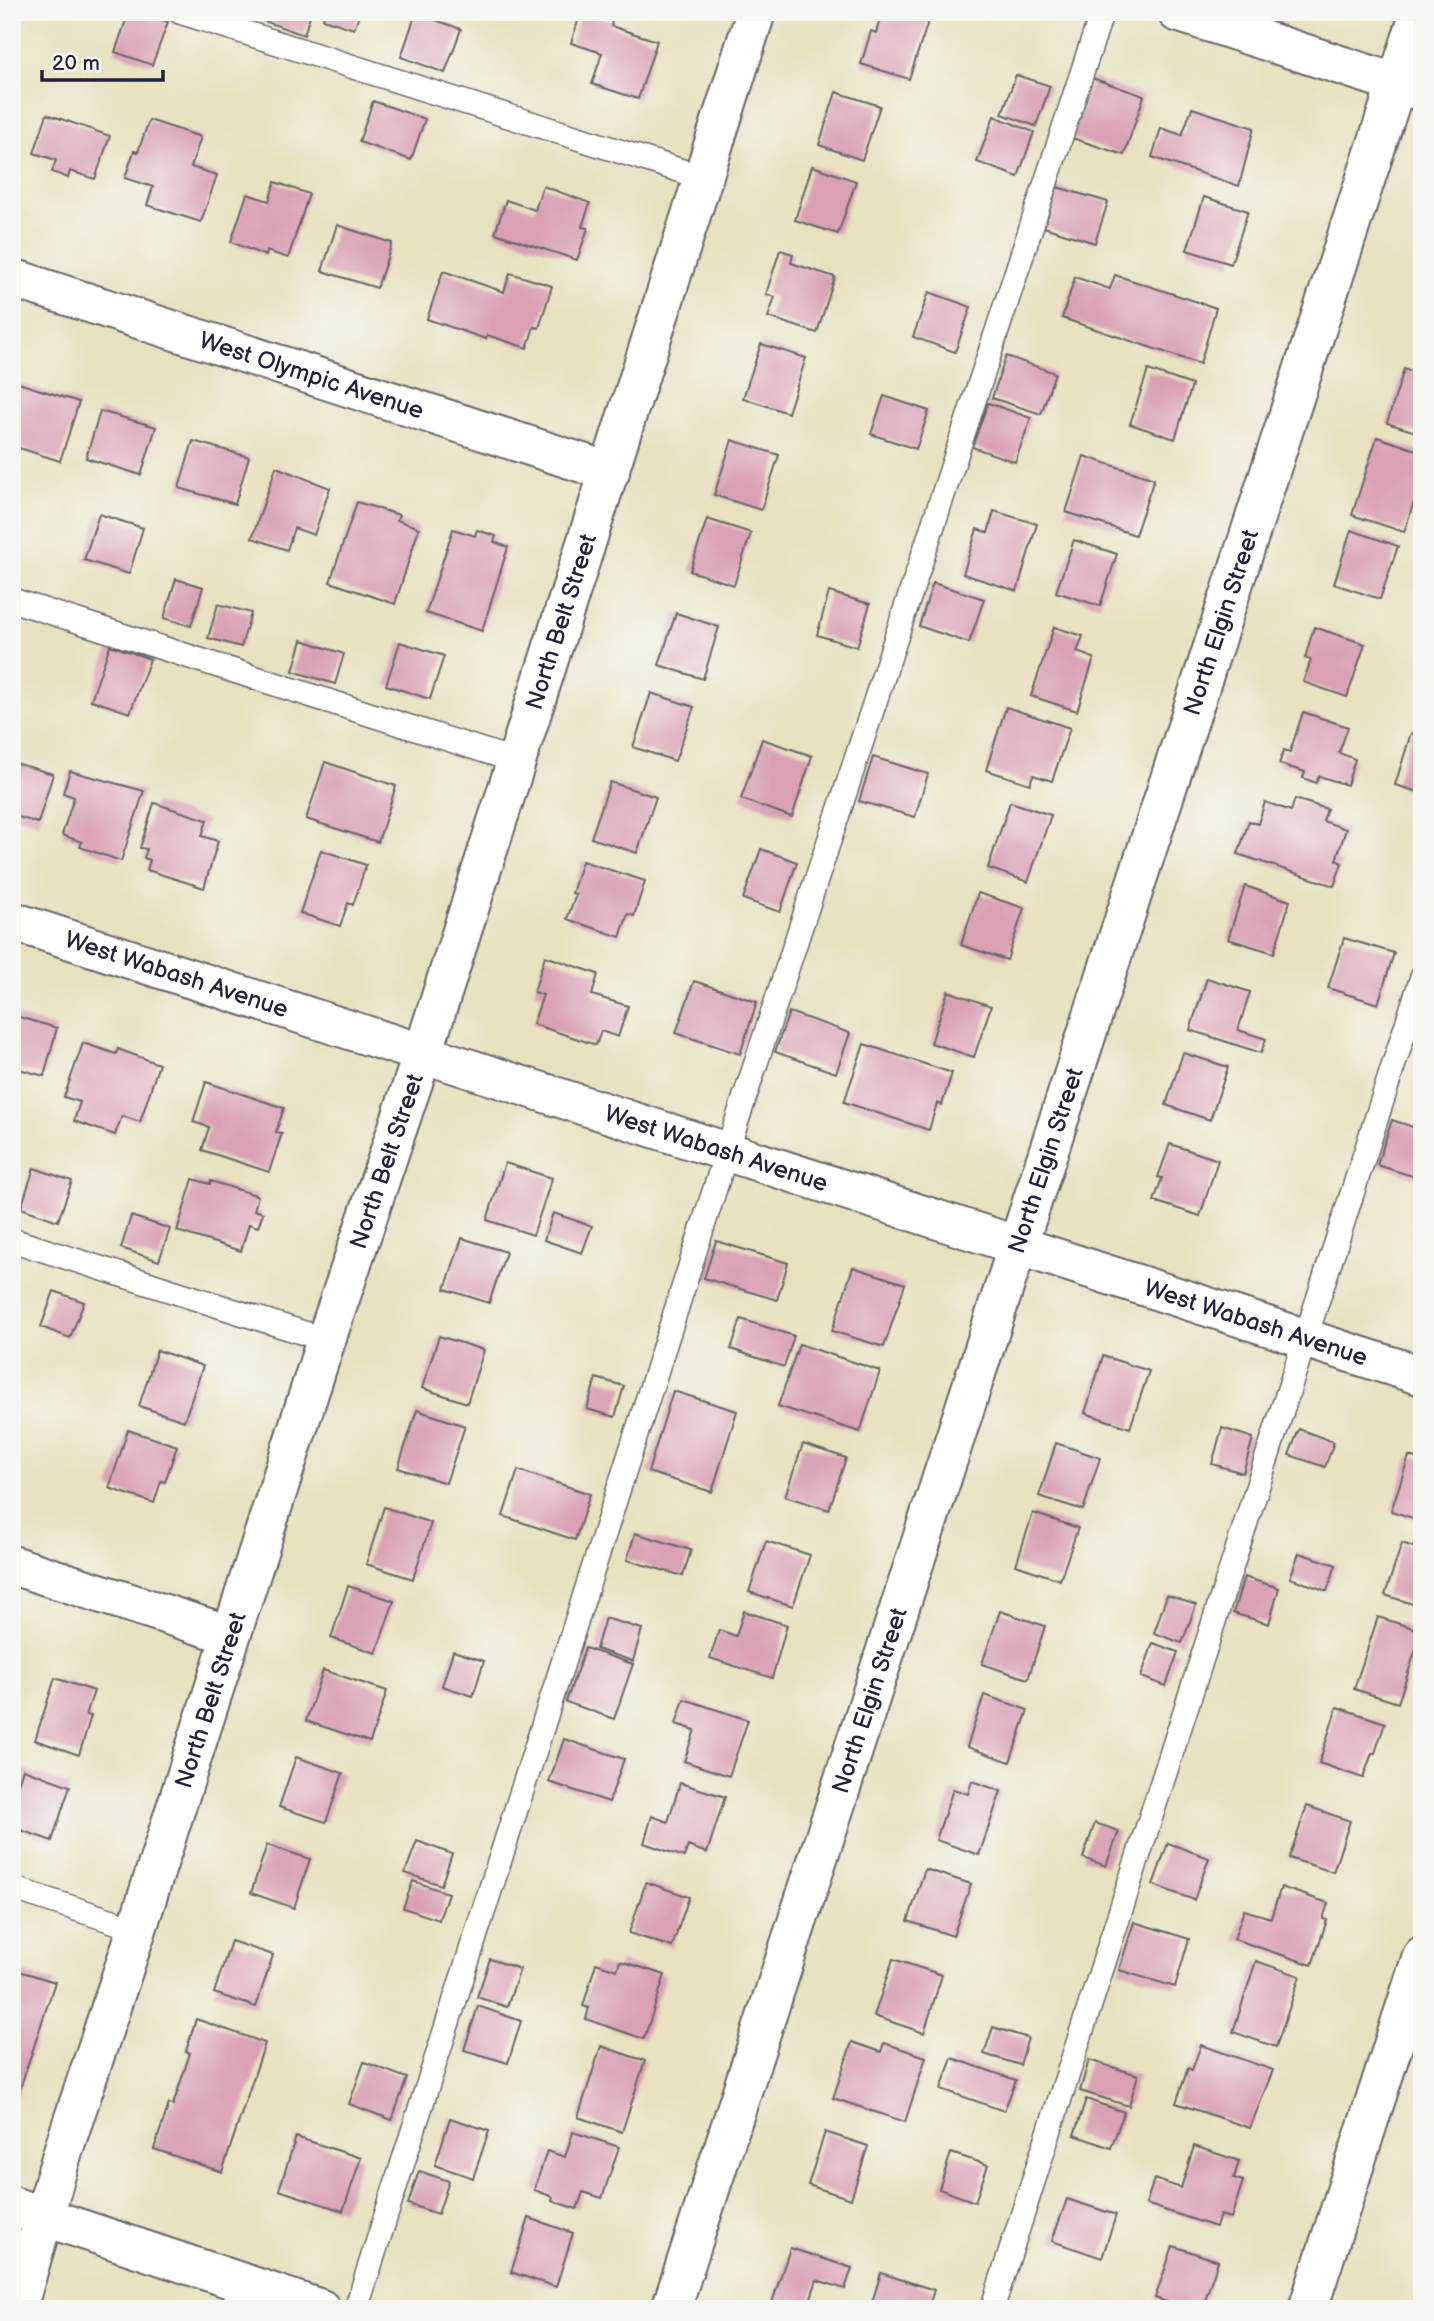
<svg xmlns="http://www.w3.org/2000/svg" width="1434" height="2321" font-family="'Balsamiq Sans',sans-serif">
  <rect width="100%" height="100%" fill="#f6f6f2"/>
  <filter id="ink" filterUnits="userSpaceOnUse"><feTurbulence type="fractalNoise" baseFrequency=".0143" numOctaves="2"/><feDisplacementMap in="SourceGraphic" scale="14" xChannelSelector="R" yChannelSelector="G"/><feConvolveMatrix kernelMatrix="1 2 1 2 8 2 1 2 1" color-interpolation-filters="sRGB"/></filter>
  <filter id="wash" filterUnits="userSpaceOnUse"><feTurbulence type="fractalNoise" baseFrequency=".00686" numOctaves="4" result="noise"/><feDisplacementMap in="SourceGraphic" scale="28" xChannelSelector="R" yChannelSelector="G"/><feGaussianBlur stdDeviation="1.57" result="paint"/><feColorMatrix in="noise" values="0 0 0 0 0 0 0 0 0 0 0 0 0 0 0 0 0 1.4 0 .05"/><feComposite in="paint" operator="in"/></filter>
  <g filter="url(#wash)">
    <rect width="100%" height="100%" fill="#e7e1bf"/>
    <polygon fill="#7dd59a" stroke="#507c6a" stroke-width="2" points="88,2301 113,2309 65,2309 76,2303"/>
    <g id="blocks">
      <g fill="#daa1b5">
        <polygon points="129,12 140,12 168,22 152,65 115,52"/>
        <polygon points="264,12 311,12 304,35 261,20"/>
        <polygon points="325,12 360,12 354,29 323,19"/>
        <polygon points="581,12 612,21 611,26 657,41 638,99 592,84 602,53 571,43"/>
        <polygon points="882,12 898,12 928,22 909,79 861,64 871,31 876,33"/>
        <polygon points="416,13 461,29 445,73 401,57"/>
        <polygon points="1016,75 1050,86 1036,126 1002,114"/>
        <polygon points="1092,78 1144,96 1124,155 1072,138"/>
        <polygon points="836,92 880,106 862,160 819,145"/>
        <polygon points="373,101 425,119 411,160 359,142"/>
        <polygon points="1192,108 1254,128 1239,186 1152,157 1161,128 1182,135"/>
        <polygon points="47,114 110,136 95,179 70,171 68,178 52,172 56,160 34,153"/>
        <polygon points="994,116 1034,132 1018,177 977,162"/>
        <polygon points="149,120 201,137 191,167 217,175 201,222 147,205 153,187 125,178 134,151 138,152"/>
        <polygon points="812,166 856,181 838,234 795,220"/>
        <polygon points="275,182 309,194 288,258 267,251 266,256 231,242 247,194 269,201"/>
        <polygon points="543,186 590,203 582,227 588,228 577,260 495,233 506,200 535,210"/>
        <polygon points="1057,187 1108,202 1095,243 1044,227"/>
        <polygon points="1204,197 1248,211 1231,264 1187,250"/>
        <polygon points="337,225 392,243 377,288 322,271"/>
        <polygon points="780,250 793,254 791,263 835,277 817,333 768,317 775,297 766,294"/>
        <polygon points="443,271 504,292 510,273 552,286 539,328 534,327 527,348 487,335 486,339 427,319"/>
        <polygon points="1115,275 1216,308 1200,364 1062,318 1075,277 1110,289"/>
        <polygon points="929,292 971,307 955,352 913,337"/>
        <polygon points="761,344 806,358 788,413 743,398"/>
        <polygon points="1006,356 1055,373 1041,414 992,398"/>
        <polygon points="1404,369 1422,375 1422,434 1387,423"/>
        <polygon points="1148,370 1192,385 1175,439 1130,424"/>
        <polygon points="12,381 79,402 60,461 16,447 15,450 12,450"/>
        <polygon points="884,396 929,411 916,449 871,434"/>
        <polygon points="988,403 1031,418 1015,462 972,447"/>
        <polygon points="100,411 156,427 141,475 86,458"/>
        <polygon points="1377,437 1422,452 1422,477 1404,532 1352,515"/>
        <polygon points="732,440 779,455 761,510 714,495"/>
        <polygon points="193,441 249,457 235,504 179,488"/>
        <polygon points="1084,456 1154,479 1135,535 1066,512"/>
        <polygon points="276,467 330,488 314,535 294,528 287,550 252,538"/>
        <polygon points="357,502 399,515 397,520 419,528 395,604 330,582"/>
        <polygon points="994,511 1037,524 1017,591 963,574 977,529 988,533"/>
        <polygon points="99,514 143,528 129,574 84,560"/>
        <polygon points="707,519 751,533 734,585 690,571"/>
        <polygon points="453,529 475,536 477,530 496,536 494,542 508,547 482,631 426,613"/>
        <polygon points="1351,530 1398,546 1380,599 1334,584"/>
        <polygon points="1074,540 1117,554 1100,606 1056,592"/>
        <polygon points="176,579 203,587 191,626 164,618"/>
        <polygon points="933,583 984,599 969,643 919,626"/>
        <polygon points="829,592 870,604 857,647 817,635"/>
        <polygon points="218,604 251,613 241,647 208,638"/>
        <polygon points="676,613 719,627 703,679 659,665"/>
        <polygon points="1054,627 1083,636 1077,652 1094,658 1077,711 1031,696"/>
        <polygon points="1314,627 1365,644 1347,697 1303,682 1311,660 1305,658"/>
        <polygon points="302,640 344,654 335,684 293,671"/>
        <polygon points="400,642 444,656 430,699 386,685"/>
        <polygon points="110,645 150,659 130,713 91,700"/>
        <polygon points="651,693 694,707 675,761 633,747"/>
        <polygon points="1006,707 1070,728 1052,781 1033,775 1030,784 986,770"/>
        <polygon points="1303,712 1348,727 1339,753 1355,759 1347,785 1319,776 1316,783 1303,778 1305,772 1279,764 1284,750 1290,752"/>
        <polygon points="1411,733 1422,737 1422,793 1395,785"/>
        <polygon points="762,739 812,756 792,817 741,799"/>
        <polygon points="873,757 928,774 915,817 859,801"/>
        <polygon points="12,762 53,774 38,823 15,816 12,822"/>
        <polygon points="325,762 396,786 378,842 306,819"/>
        <polygon points="70,771 144,791 121,861 80,847 82,842 62,835 74,797 63,793"/>
        <polygon points="610,782 656,797 637,853 591,838"/>
        <polygon points="1295,799 1327,809 1323,821 1346,829 1336,860 1342,863 1334,886 1238,854 1249,821 1258,824 1265,802 1291,811"/>
        <polygon points="1010,802 1051,815 1028,882 988,868"/>
        <polygon points="154,803 207,820 202,836 218,841 204,888 147,870 150,860 144,858 147,849 140,848"/>
        <polygon points="761,849 797,862 780,912 743,899"/>
        <polygon points="321,850 366,865 353,905 348,903 340,926 300,913"/>
        <polygon points="582,861 645,881 634,916 628,914 620,937 567,919 576,894 572,893"/>
        <polygon points="1245,886 1290,901 1274,953 1228,939"/>
        <polygon points="978,893 1024,908 1007,960 961,945"/>
        <polygon points="1344,938 1394,953 1378,1004 1328,988"/>
        <polygon points="545,956 598,974 592,995 628,1006 618,1037 601,1031 596,1045 533,1024 543,995 534,992"/>
        <polygon points="1207,978 1250,992 1238,1030 1266,1039 1261,1053 1190,1030"/>
        <polygon points="694,981 757,1002 740,1054 676,1033"/>
        <polygon points="948,991 991,1006 974,1057 931,1043"/>
        <polygon points="789,1012 850,1033 836,1073 775,1052"/>
        <polygon points="12,1015 57,1028 44,1076 12,1067"/>
        <polygon points="83,1043 116,1054 118,1049 159,1064 140,1122 122,1116 115,1135 74,1121 80,1102 64,1097"/>
        <polygon points="864,1044 952,1073 942,1105 937,1103 929,1130 844,1102"/>
        <polygon points="1183,1053 1228,1067 1210,1120 1166,1105"/>
        <polygon points="206,1082 284,1108 276,1132 282,1133 269,1172 202,1150 209,1127 193,1122"/>
        <polygon points="1392,1120 1422,1130 1422,1179 1377,1165"/>
        <polygon points="1170,1144 1218,1160 1200,1216 1154,1201 1162,1178 1158,1177"/>
        <polygon points="505,1163 552,1178 533,1235 487,1220"/>
        <polygon points="34,1168 72,1181 58,1221 21,1208"/>
        <polygon points="193,1179 210,1184 211,1181 258,1196 254,1210 263,1213 258,1227 249,1224 241,1251 177,1231"/>
        <polygon points="553,1213 592,1226 582,1253 544,1240"/>
        <polygon points="131,1216 170,1229 159,1261 121,1248"/>
        <polygon points="462,1238 506,1252 489,1303 445,1289"/>
        <polygon points="716,1241 788,1263 777,1300 704,1278"/>
        <polygon points="853,1267 905,1284 884,1347 832,1331"/>
        <polygon points="54,1291 84,1302 70,1338 41,1327"/>
        <polygon points="741,1319 794,1336 784,1367 731,1349"/>
        <polygon points="439,1336 484,1350 467,1403 422,1388"/>
        <polygon points="799,1344 880,1371 860,1432 778,1406"/>
        <polygon points="157,1350 203,1366 184,1421 139,1406"/>
        <polygon points="1103,1356 1149,1371 1130,1428 1085,1413"/>
        <polygon points="596,1378 624,1386 615,1417 587,1409"/>
        <polygon points="673,1391 737,1411 712,1492 648,1472"/>
        <polygon points="417,1410 465,1426 446,1483 398,1468"/>
        <polygon points="1222,1428 1253,1438 1243,1473 1212,1464"/>
        <polygon points="1299,1429 1334,1442 1325,1467 1289,1455"/>
        <polygon points="128,1430 177,1446 165,1482 161,1481 154,1503 109,1488"/>
        <polygon points="1056,1443 1100,1458 1083,1510 1039,1496"/>
        <polygon points="803,1444 846,1458 829,1510 785,1496"/>
        <polygon points="1409,1456 1422,1460 1422,1521 1391,1511"/>
        <polygon points="518,1470 590,1494 575,1540 503,1516"/>
        <polygon points="384,1507 431,1523 413,1579 366,1564"/>
        <polygon points="1033,1513 1078,1528 1060,1580 1016,1565"/>
        <polygon points="635,1533 691,1550 683,1576 627,1560"/>
        <polygon points="766,1541 810,1555 793,1606 749,1592"/>
        <polygon points="1402,1543 1422,1550 1422,1607 1385,1595"/>
        <polygon points="1299,1553 1336,1565 1327,1591 1290,1578"/>
        <polygon points="1244,1577 1279,1588 1269,1624 1233,1613"/>
        <polygon points="348,1586 394,1601 376,1653 331,1638"/>
        <polygon points="1167,1595 1196,1605 1182,1643 1154,1633"/>
        <polygon points="744,1611 787,1625 772,1678 710,1658 719,1630 736,1636"/>
        <polygon points="1000,1611 1045,1626 1028,1679 982,1664"/>
        <polygon points="1378,1617 1422,1631 1398,1703 1354,1689"/>
        <polygon points="605,1618 642,1629 633,1661 596,1649"/>
        <polygon points="1153,1643 1178,1652 1166,1686 1141,1677"/>
        <polygon points="585,1648 633,1664 614,1719 566,1702"/>
        <polygon points="453,1651 484,1661 473,1696 442,1686"/>
        <polygon points="323,1670 387,1691 370,1742 306,1721"/>
        <polygon points="55,1678 94,1691 86,1715 91,1716 79,1755 35,1740"/>
        <polygon points="984,1695 1028,1710 1010,1762 967,1747"/>
        <polygon points="684,1699 748,1720 729,1776 684,1761 695,1730 676,1724"/>
        <polygon points="1337,1707 1385,1723 1375,1753 1372,1753 1363,1778 1319,1763"/>
        <polygon points="564,1739 624,1759 609,1802 549,1782"/>
        <polygon points="296,1757 343,1773 326,1822 279,1807"/>
        <polygon points="23,1769 70,1786 52,1841 12,1827 12,1793 15,1793"/>
        <polygon points="972,1781 1001,1791 979,1855 936,1840 953,1789 968,1794"/>
        <polygon points="680,1783 725,1797 707,1853 688,1846 684,1857 644,1843 652,1816 668,1822"/>
        <polygon points="1307,1806 1350,1821 1333,1872 1289,1858"/>
        <polygon points="1095,1823 1119,1831 1106,1866 1083,1858"/>
        <polygon points="417,1841 452,1854 441,1885 405,1873"/>
        <polygon points="1168,1843 1209,1858 1194,1900 1153,1885"/>
        <polygon points="267,1845 310,1859 294,1908 251,1893"/>
        <polygon points="925,1869 971,1884 953,1936 908,1921"/>
        <polygon points="413,1881 448,1893 439,1920 403,1908"/>
        <polygon points="646,1882 689,1897 672,1947 629,1933"/>
        <polygon points="1281,1887 1328,1903 1323,1919 1327,1920 1312,1965 1234,1939 1244,1910 1271,1918"/>
        <polygon points="1134,1922 1189,1939 1175,1987 1119,1970"/>
        <polygon points="231,1941 273,1955 256,2007 214,1993"/>
        <polygon points="490,1959 520,1969 507,2007 477,1997"/>
        <polygon points="893,1959 942,1975 924,2033 874,2016"/>
        <polygon points="620,1961 665,1975 644,2039 586,2019 589,2008 583,2006 596,1963 617,1970"/>
        <polygon points="1256,1961 1300,1976 1276,2047 1233,2032"/>
        <polygon points="16,1970 55,1982 18,2095 12,2093 12,1982"/>
        <polygon points="478,2006 521,2021 508,2063 464,2050"/>
        <polygon points="196,2019 265,2043 222,2172 154,2149 169,2104 173,2105 190,2053 186,2051"/>
        <polygon points="993,2027 1028,2038 1020,2065 984,2054"/>
        <polygon points="852,2042 881,2052 884,2043 926,2057 905,2122 833,2098"/>
        <polygon points="1201,2045 1273,2070 1250,2128 1176,2103 1188,2068 1192,2070"/>
        <polygon points="601,2046 645,2061 622,2132 578,2117"/>
        <polygon points="952,2058 1016,2080 1004,2111 941,2089"/>
        <polygon points="1089,2060 1138,2075 1129,2106 1080,2091"/>
        <polygon points="364,2062 407,2078 392,2120 349,2104"/>
        <polygon points="1086,2099 1124,2112 1111,2148 1074,2135"/>
        <polygon points="450,2118 489,2131 473,2178 435,2165"/>
        <polygon points="573,2132 619,2147 602,2198 583,2192 577,2209 552,2201 553,2197 534,2190 547,2151 565,2157"/>
        <polygon points="825,2132 868,2146 851,2199 808,2185"/>
        <polygon points="296,2137 361,2158 343,2211 279,2190"/>
        <polygon points="1194,2146 1239,2161 1234,2178 1243,2181 1231,2218 1220,2215 1216,2227 1146,2204 1154,2179 1181,2188"/>
        <polygon points="951,2153 988,2165 975,2202 939,2189"/>
        <polygon points="419,2171 449,2181 438,2214 408,2204"/>
        <polygon points="1067,2199 1116,2215 1102,2258 1052,2241"/>
        <polygon points="529,2218 573,2233 556,2287 511,2272"/>
        <polygon points="1173,2246 1218,2261 1202,2309 1188,2309 1155,2298"/>
        <polygon points="790,2248 852,2268 845,2289 817,2280 807,2309 770,2309"/>
        <polygon points="881,2273 934,2290 928,2309 870,2309"/>
      </g>
    </g>
  </g>
  <g filter="url(#ink)">
    <use href="#blocks" fill-opacity="0" stroke="#676569" stroke-width="2"/>
    <g fill="none" stroke-linecap="round" stroke-linejoin="round">
      <defs>
        <g id="service">
          <polyline points="180,12 704,178"/>
          <polyline points="12,600 516,761"/>
          <polyline points="12,1240 326,1340"/>
          <polyline points="12,1888 137,1929"/>
          <polyline points="356,2309 727,1151 1102,12"/>
          <polyline points="992,2309 1422,977"/>
        </g>
        <g id="minor">
          <polyline points="1177,12 1420,91"/>
          <path id="s1" d="M12 278 610 472"/>
          <path id="s2" d="M12 921 1422 1376"/>
          <polyline points="12,1565 230,1635"/>
          <path id="s3" d="M671 2309 1420 12"/>
          <polyline points="1308,2309 1422,1956"/>
        </g>
        <g id="tertiary">
          <path id="s4" d="M17 2309 63 2151 137 1929 326 1340 423 1053 756 12"/>
        </g>
        <polyline id="secondary" points="12,2206 321,2309"/>
      </defs>
      <use href="#service" stroke="#676569" stroke-width="26"/>
      <use href="#minor" stroke="#676569" stroke-width="42"/>
      <use href="#tertiary" stroke="#676569" stroke-width="42"/>
      <use href="#secondary" stroke="#676569" stroke-width="42"/>
      <use href="#service" stroke="#fff" stroke-width="23"/>
      <use href="#minor" stroke="#fff" stroke-width="38"/>
      <use href="#tertiary" stroke="#fff" stroke-width="38"/>
      <use href="#secondary" stroke="#fff" stroke-width="38"/>
    </g>
  </g>
  <g text-anchor="middle" dominant-baseline="central" stroke-width="6" stroke-linejoin="round" paint-order="stroke">
    <g font-size="24" fill="#22223b" stroke="#f6f6f2">
      <text stroke="none"><textPath href="#s1" startOffset="315">West Olympic Avenue</textPath></text>
      <text stroke="none"><textPath href="#s4" startOffset="1773">North Belt Street</textPath></text>
      <text stroke="none"><textPath href="#s3" startOffset="1774">North Elgin Street</textPath></text>
      <text stroke="none"><textPath href="#s2" startOffset="173">West Wabash Avenue</textPath></text>
      <text stroke="none"><textPath href="#s2" startOffset="740">West Wabash Avenue</textPath></text>
      <text stroke="none"><textPath href="#s3" startOffset="1208">North Elgin Street</textPath></text>
      <text stroke="none"><textPath href="#s4" startOffset="1206">North Belt Street</textPath></text>
      <text stroke="none"><textPath href="#s2" startOffset="1307">West Wabash Avenue</textPath></text>
      <text stroke="none"><textPath href="#s4" startOffset="639">North Belt Street</textPath></text>
      <text stroke="none"><textPath href="#s3" startOffset="640">North Elgin Street</textPath></text>
    </g>
  </g>
  <rect width="1434" height="2321" fill="none" stroke="#f6f6f2" stroke-width="42"/>
  <path d="M42 70v10h121v-10" fill="none" stroke="#22223b" stroke-width="3.5"/>
  <text x="52" y="70" font-size="21" fill="#22223b" stroke="#f6f6f2" stroke-width="5" paint-order="stroke">20 m</text>
</svg>
